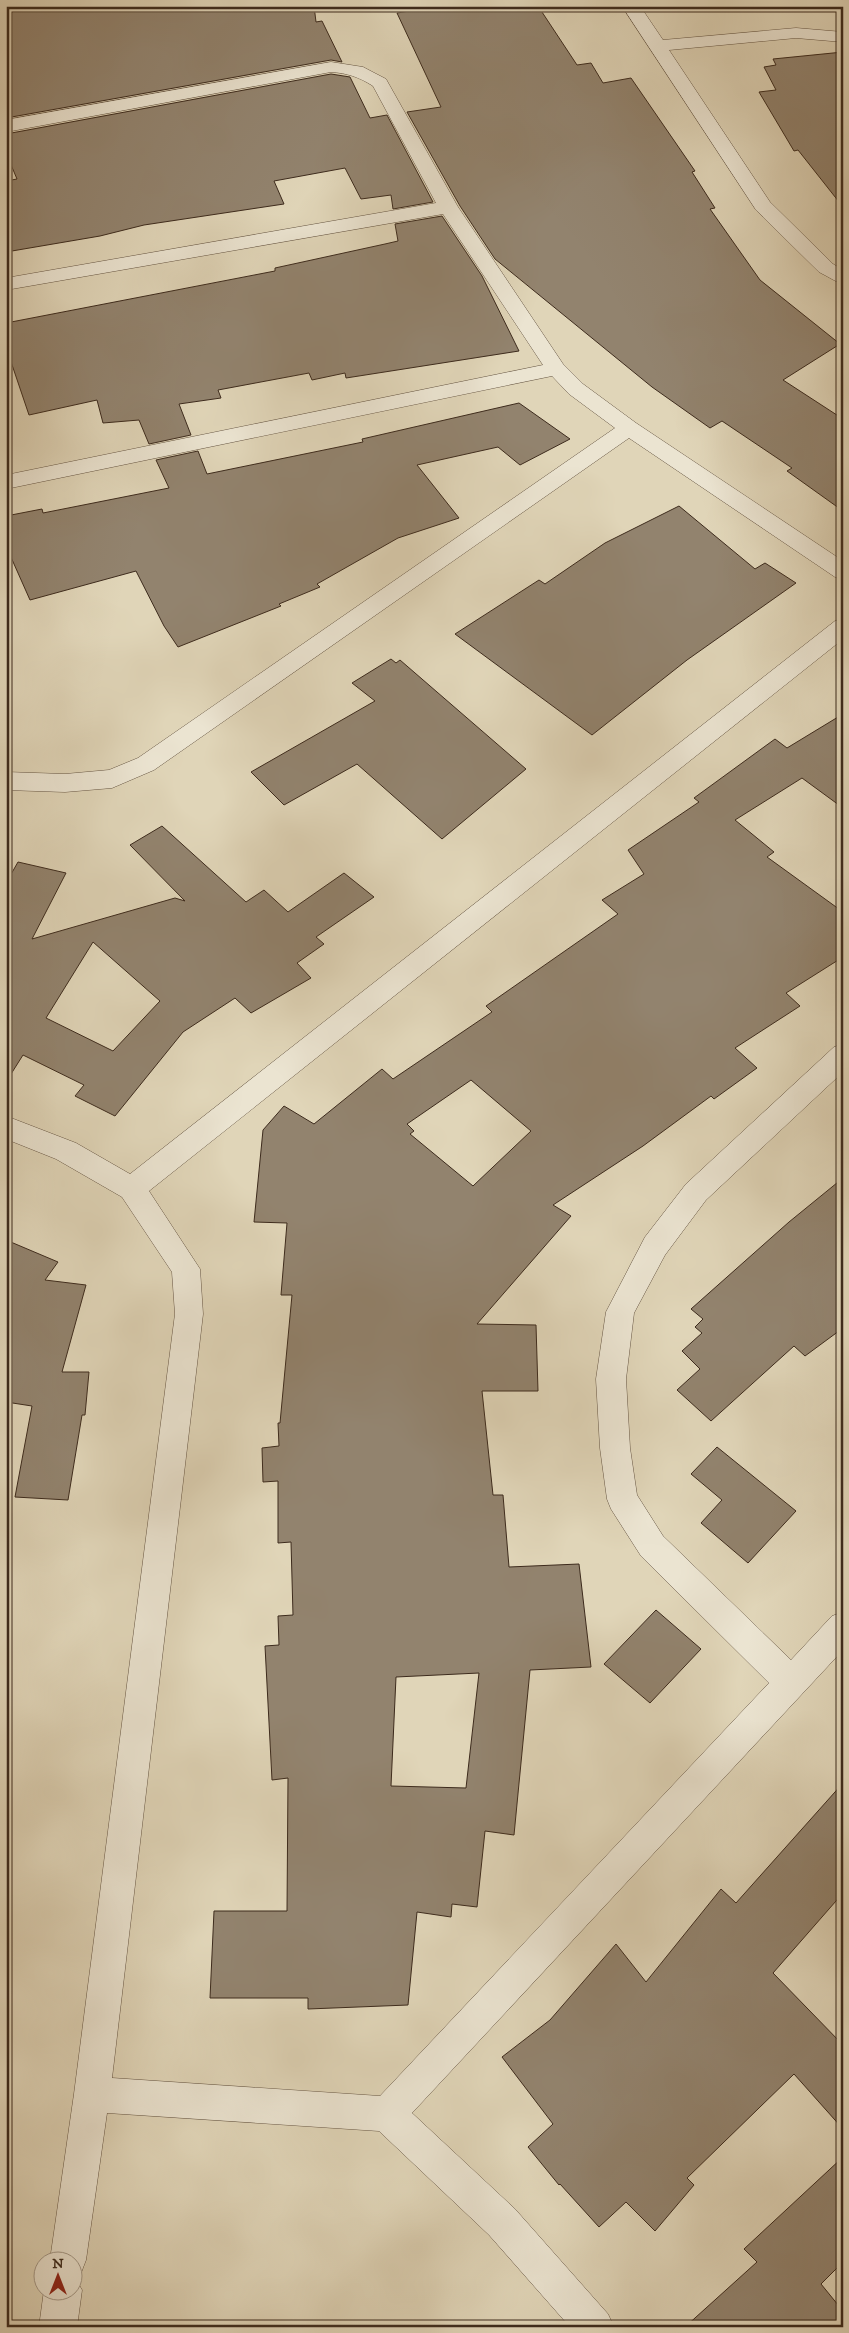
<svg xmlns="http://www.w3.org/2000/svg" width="849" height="2333" font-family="'IM FELL DW Pica',serif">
  <rect width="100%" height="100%" fill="#e0d5b8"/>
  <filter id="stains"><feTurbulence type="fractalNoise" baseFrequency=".004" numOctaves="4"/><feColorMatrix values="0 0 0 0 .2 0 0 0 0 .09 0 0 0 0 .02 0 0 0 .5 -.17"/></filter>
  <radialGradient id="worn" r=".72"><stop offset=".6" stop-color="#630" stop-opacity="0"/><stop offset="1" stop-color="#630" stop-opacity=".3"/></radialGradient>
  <g fill="#92836e" stroke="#3d2b1d" fill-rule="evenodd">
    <polygon points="6,6 314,6 316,22 322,21 342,62 331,60 6,118"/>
    <polygon points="441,6 538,6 577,65 591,63 603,83 631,78 695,171 692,172 715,208 710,209 760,280 840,344 783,380 843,419 843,511 787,471 792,468 722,421 710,428 652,387 495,259 460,206 407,112 441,107 397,13"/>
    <polygon points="843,52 843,207 798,150 794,151 759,92 776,90 764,67 776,65 773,59"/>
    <polygon points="331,74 350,77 370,118 387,115 433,202 393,209 391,195 361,199 345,168 274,181 284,204 144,225 100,236 6,252 6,181 17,179 6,153 6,134"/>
    <polygon points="442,216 482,276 519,351 346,378 345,373 312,380 309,373 218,390 221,398 179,404 191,435 149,444 139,420 103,423 97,400 29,415 6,347 6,323 275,271 275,268 385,244 398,241 395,224"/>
    <polygon points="519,403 570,439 520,465 498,447 417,465 459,518 398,538 317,584 320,587 279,604 281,606 178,647 164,626 136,571 30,600 6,546 6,516 42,509 43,513 169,488 156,460 198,451 207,474 363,442 362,439"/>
    <polygon points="679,506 755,569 765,563 796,583 687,660 592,735 455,634 539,580 545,584 605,543"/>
    <polygon points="391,659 396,663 400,660 526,769 442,839 357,764 284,805 251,772 375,701 352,683"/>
    <path d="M843 714V808L802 778 735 820 774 852 767 857 843 912V957L786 993 800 1006 735 1048 757 1068 714 1099 711 1096 643 1146 553 1205 571 1216 477 1324 536 1325 538 1391H482L493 1495H503L509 1567 579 1564 591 1667 530 1670 514 1835 485 1831 477 1907 452 1904 451 1917 417 1912 408 2005 308 2009V1998H210L214 1911H287L288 1778 272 1780 265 1646 279 1645 278 1616 293 1615 291 1542 278 1543V1481L263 1482 262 1448 279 1446 278 1423H280L292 1295H281L287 1223 254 1222 263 1130 284 1106 314 1124 382 1069 393 1079 492 1012 486 1006 618 914 602 900 644 874 628 850 699 802 694 798 775 739 787 748ZM471 1080 531 1131 473 1186 410 1134 414 1131 407 1124ZM479 1673 466 1788 391 1786 396 1677Z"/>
    <path d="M162 826 246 902 264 890 288 912 344 873 374 897 316 937 324 944 297 963 311 978 251 1013 235 998 183 1032 115 1116 75 1096 84 1085 23 1055 6 1082V883L18 862 66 873 32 939 175 898 185 901 130 845ZM93 942 160 1001 113 1051 46 1018Z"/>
    <polygon points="843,1178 843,1328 805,1356 794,1346 711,1421 677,1390 700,1369 682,1351 702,1333 695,1327 703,1319 691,1309 789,1222"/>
    <polygon points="6,1240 58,1262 45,1280 86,1285 62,1372 89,1372 85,1415 82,1415 68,1500 15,1497 32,1406 6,1402"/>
    <polygon points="717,1447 796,1511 748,1563 701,1523 722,1500 691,1474"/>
    <polygon points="656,1610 701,1649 650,1703 604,1664"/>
    <polygon points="843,1783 843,1893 773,1973 843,2045 843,2129 794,2074 687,2178 694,2185 655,2231 626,2202 599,2227 560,2184 559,2185 528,2147 553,2124 502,2057 550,2020 616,1944 646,1982 721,1889 736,1903"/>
    <polygon points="843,2157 843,2262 821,2284 843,2311 843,2327 685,2327 757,2262 744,2249"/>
  </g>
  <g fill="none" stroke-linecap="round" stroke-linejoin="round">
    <defs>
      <g id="street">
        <polygon points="622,6 640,6 663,40 796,28 843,32 843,42 796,38 669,50 770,202 833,264 843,270 843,285 819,272 756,210"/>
        <path d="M331 62 363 67 386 79 458 207 563 364 583 384 636 423 843 561V580L835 577 629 438 154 770 112 788 65 792 6 790V772L65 774 109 770 138 758 615 428 569 394 552 376 6 489V475L543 365 443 214 6 290V278L436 203 373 86C359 77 347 73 331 72L6 132V120Z"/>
        <polygon points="843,619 843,639 149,1191 200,1269 203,1314 112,2078 380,2096 769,1683 641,1556 611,1509 607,1499 600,1448 596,1379 606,1312 645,1237 686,1184 834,1047 843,1044 843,1072 706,1200 665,1255 634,1313 626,1379 630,1448 637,1495 663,1536 791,1660 832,1616 843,1612 843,1650 412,2113 515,2209 608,2314 614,2327 570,2327 489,2235 379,2131 107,2113 86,2260 81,2273 74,2276 82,2290 77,2327 39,2327 44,2290 72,2290 72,2260 50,2260 74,2094 175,1314 172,1272 122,1197 56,1159 6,1139 6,1116 76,1143 130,1174 835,621"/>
      </g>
    </defs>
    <use href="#street" stroke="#665644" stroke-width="1"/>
    <use href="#street" fill="#ebe4d1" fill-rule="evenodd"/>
  </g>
  <rect width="849" height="2333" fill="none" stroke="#e0d5b8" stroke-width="25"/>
  <rect x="8" y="8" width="834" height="2318" fill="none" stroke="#3d2b1d" stroke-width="2.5"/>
  <rect x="12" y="12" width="824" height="2308" fill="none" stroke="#3d2b1d"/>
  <g transform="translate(58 2276)"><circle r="24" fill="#ebe4d1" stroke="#a59a89"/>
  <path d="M0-4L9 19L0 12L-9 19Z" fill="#8f2418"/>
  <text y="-8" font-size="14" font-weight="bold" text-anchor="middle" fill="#3d2b1d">N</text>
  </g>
  <rect width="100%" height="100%" filter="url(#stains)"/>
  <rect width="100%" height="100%" fill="url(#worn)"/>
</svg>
